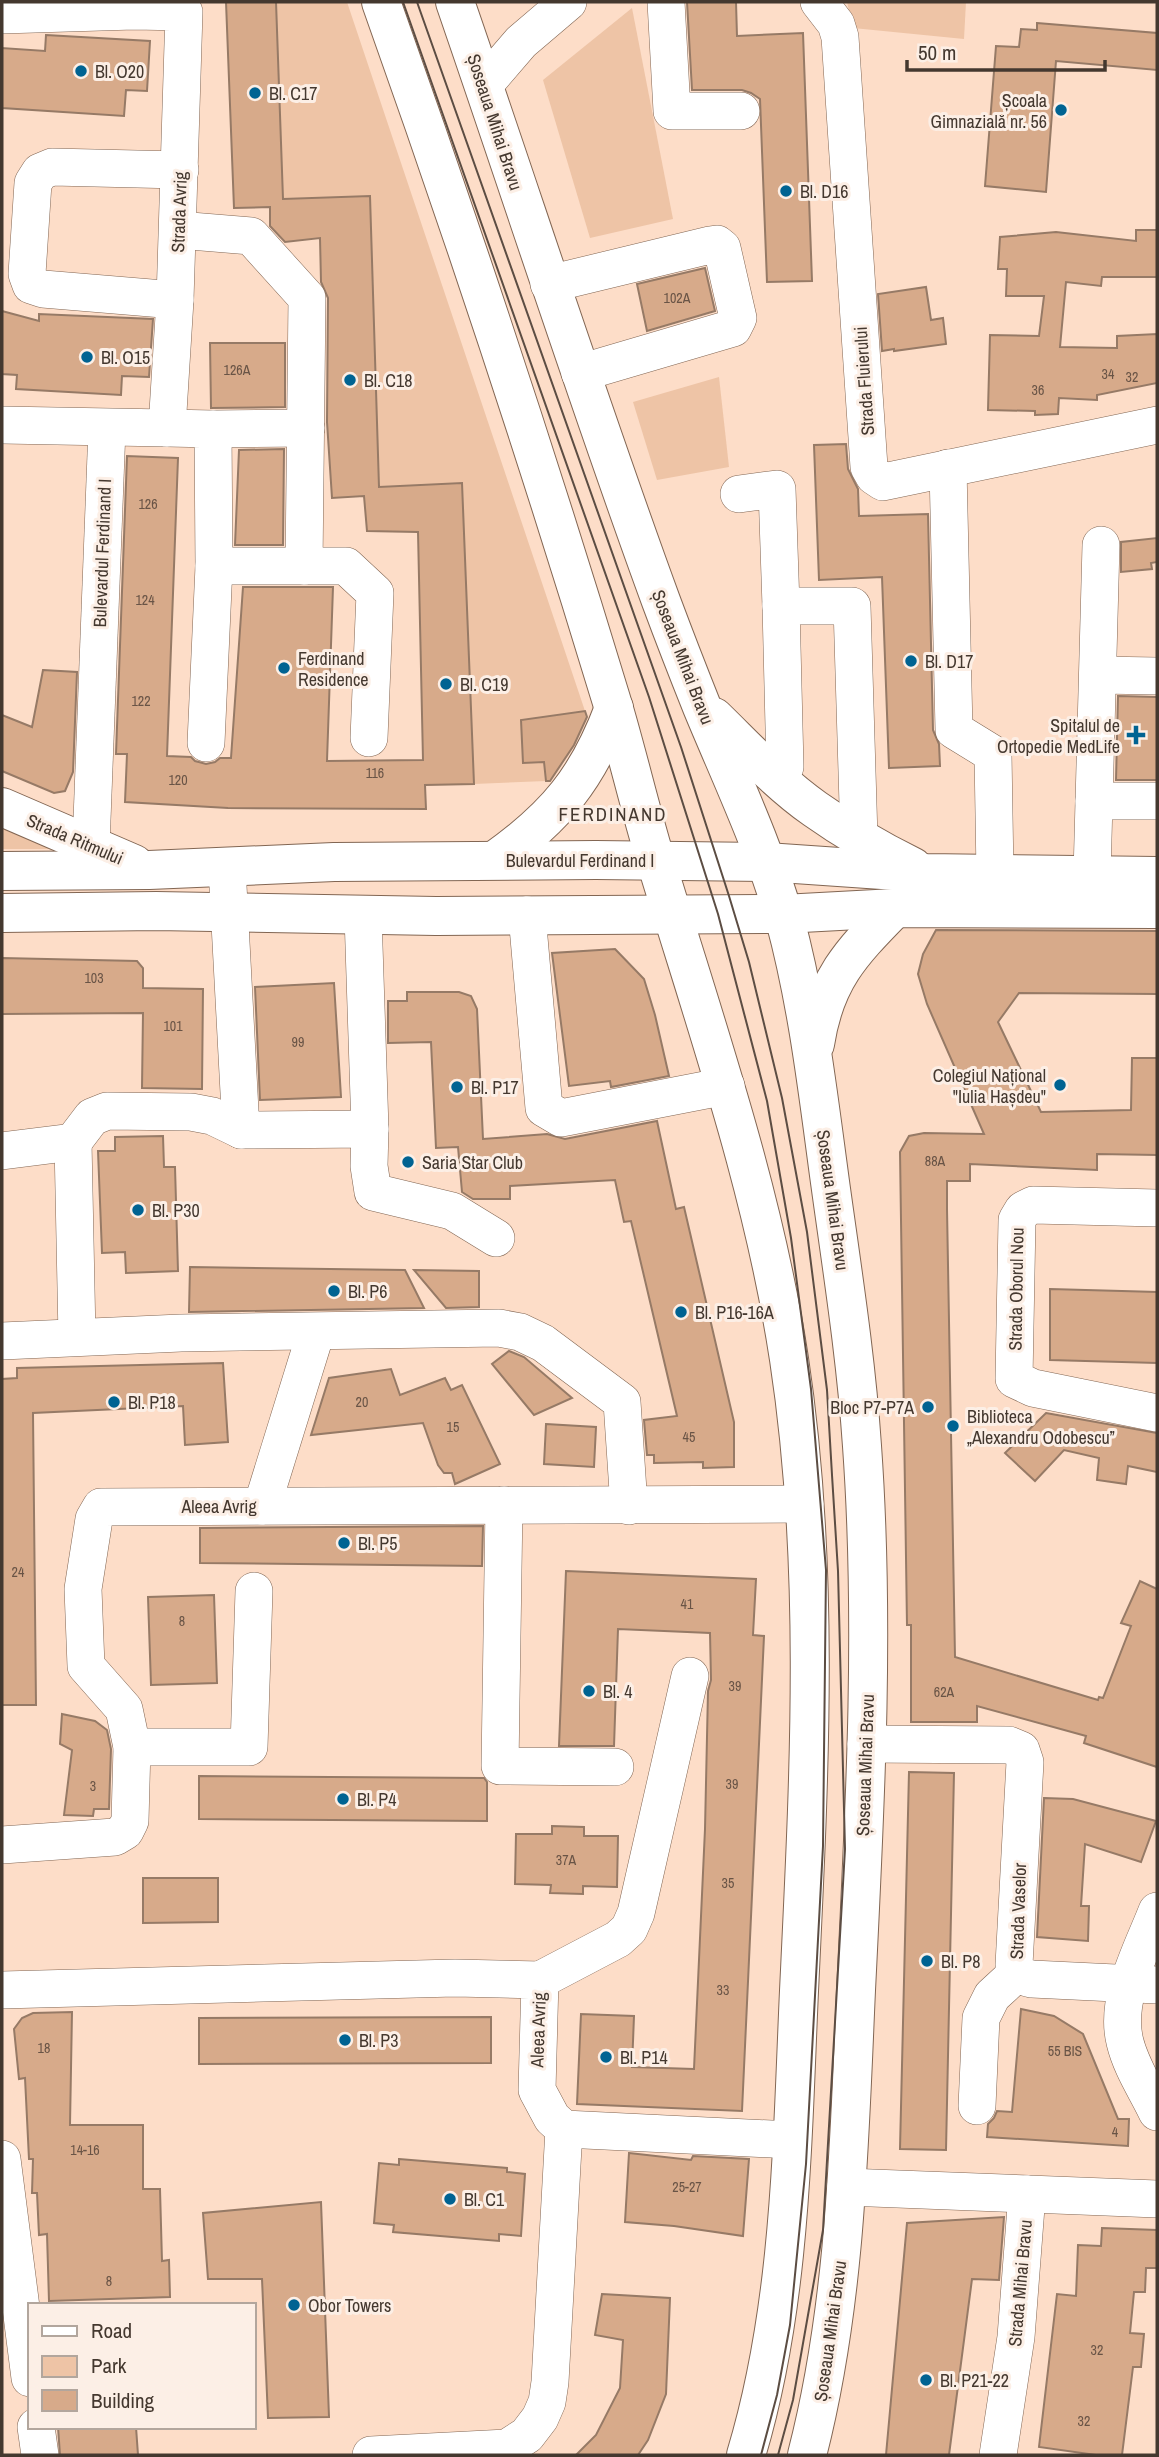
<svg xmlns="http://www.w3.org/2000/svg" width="1159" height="2457" font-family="'Archivo Narrow',sans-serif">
  <rect width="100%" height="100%" fill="#fdddc8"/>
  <g fill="#eec4a6">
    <polygon points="276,2 347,2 585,711 521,720 523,763 544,762 546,781 474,784 462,484 379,487 370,196 283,199"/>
    <polygon points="847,2 966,2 964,39 853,28"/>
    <polygon points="632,8 673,219 590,238 543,80"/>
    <polygon points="719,377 729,467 657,480 633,402"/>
    <polygon points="2,826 56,849 2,849"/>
  </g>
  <g fill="#d7aa8a" stroke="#967a66" stroke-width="2">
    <polygon points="226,2 276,2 283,199 370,196 379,487 462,483 474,784 425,785 426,809 228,808 125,802 127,754 116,754 127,456 178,458 167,756 191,757 195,761 206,764 215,762 220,758 231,758 243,587 333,587 327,761 423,760 418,532 367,531 364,496 332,498 327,422 328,298 321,282 320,238 285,242 270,226 270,207 234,208"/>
    <polygon points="687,2 736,2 737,36 803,33 812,281 767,282 760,99 751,93 742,90 692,90"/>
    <polygon points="1037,23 1157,33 1157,70 1056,61 1046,192 985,186 996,46 1019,47 1021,29 1037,30"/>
    <polygon points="46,35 150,41 147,91 126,90 124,116 2,108 2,48 45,51"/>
    <polygon points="1136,230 1157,230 1157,277 1102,277 1101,286 1066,282 1060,347 1117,348 1117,336 1157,334 1157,383 1097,395 1097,400 1059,398 1058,414 1035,415 1035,411 988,410 990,335 1039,336 1044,296 1006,296 1007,269 998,269 1000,237 1056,232 1136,241"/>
    <polygon points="705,268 715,311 647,331 637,284"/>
    <polygon points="926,287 931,320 943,318 946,344 894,351 894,349 882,351 878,294"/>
    <polygon points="2,311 39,321 39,314 153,319 149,377 122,376 121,395 16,389 17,375 2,374"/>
    <polygon points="210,343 285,343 285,407 211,408"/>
    <polygon points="846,444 848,469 858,489 859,516 928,514 933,730 939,744 940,766 889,768 882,577 819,580 814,445"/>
    <polygon points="284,449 283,545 235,545 239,450"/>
    <polygon points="1157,538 1157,562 1151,563 1152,569 1121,572 1121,542"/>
    <polygon points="43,670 77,672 73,772 65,791 54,793 2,771 2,715 32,727"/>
    <polygon points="1118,696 1157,697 1157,780 1116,780"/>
    <polygon points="585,711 587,717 574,745 550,781 546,781 544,762 523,763 521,720"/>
    <polygon points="936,930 1157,931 1157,994 1019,993 998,1022 1041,1112 1131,1110 1132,1058 1157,1058 1157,1155 1097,1154 1097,1170 970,1164 970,1181 947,1181 947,1209 955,1657 1098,1700 1099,1697 1103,1698 1131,1626 1121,1623 1140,1581 1157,1589 1157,1767 1084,1743 1086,1736 977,1706 977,1722 911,1722 911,1625 907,1625 900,1152 909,1136 924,1133 984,1134 927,1004 918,974 923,954"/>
    <polygon points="615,949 644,979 655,1015 669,1076 611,1087 610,1081 569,1086 552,953"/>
    <polygon points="2,958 137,961 143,968 143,988 203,989 202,1089 142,1088 143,1013 2,1014"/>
    <polygon points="334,983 341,1097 260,1100 255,987"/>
    <polygon points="407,992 459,992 471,996 477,1009 483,1139 547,1134 565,1139 657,1121 676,1209 684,1207 734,1422 734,1467 703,1468 703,1462 654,1463 654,1455 647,1455 644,1420 677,1416 631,1221 624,1222 615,1180 510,1186 510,1199 473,1199 462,1192 458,1147 436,1148 431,1042 388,1043 388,1001 407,1001"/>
    <polygon points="163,1136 164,1167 175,1167 178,1271 126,1273 125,1252 102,1253 98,1151 115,1151 115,1137"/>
    <polygon points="190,1267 405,1270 424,1308 189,1312"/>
    <polygon points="414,1270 479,1271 479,1307 446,1308"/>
    <polygon points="1050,1289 1157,1292 1157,1363 1050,1360"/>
    <polygon points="509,1351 524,1357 572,1398 534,1415 492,1364"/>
    <polygon points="223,1363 228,1442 185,1445 183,1406 33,1413 36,1705 2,1705 2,1379 17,1378 17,1368"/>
    <polygon points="391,1369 400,1395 445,1378 451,1390 462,1385 500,1464 455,1484 452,1473 444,1473 438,1465 423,1423 311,1435 329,1378"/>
    <polygon points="1046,1413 1157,1433 1157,1472 1128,1466 1126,1484 1097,1480 1099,1458 1064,1450 1035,1481 1005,1453"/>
    <polygon points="546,1424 596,1427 594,1467 544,1464"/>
    <polygon points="483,1526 482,1566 200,1563 200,1528"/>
    <polygon points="566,1571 756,1579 753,1635 764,1636 742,2111 577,2104 581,2014 634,2016 632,2067 694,2069 705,1829 708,1691 711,1680 710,1633 618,1629 614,1746 559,1746"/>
    <polygon points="214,1595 217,1683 151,1685 148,1597"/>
    <polygon points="62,1714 95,1721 107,1730 111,1749 109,1809 94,1809 93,1816 64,1815 72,1750 60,1744"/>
    <polygon points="909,1772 954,1773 946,2150 900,2149"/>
    <polygon points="199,1776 484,1778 487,1782 487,1821 199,1819"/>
    <polygon points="1044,1798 1073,1799 1156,1821 1141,1862 1085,1844 1081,1906 1089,1906 1088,1941 1037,1937"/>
    <polygon points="552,1826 584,1827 584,1836 618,1836 617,1887 583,1886 583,1894 550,1893 551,1885 515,1884 516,1834 552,1834"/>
    <polygon points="143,1878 218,1878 218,1922 143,1923"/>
    <polygon points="1021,2009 1054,2016 1083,2034 1118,2119 1129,2119 1128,2146 987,2137 988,2124 994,2118 997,2111 1012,2112"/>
    <polygon points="72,2012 70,2125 143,2125 143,2189 160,2189 162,2261 169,2260 170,2297 49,2301 47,2234 39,2235 37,2193 32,2193 33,2159 29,2159 25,2078 19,2079 14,2029 22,2018 33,2013"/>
    <polygon points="491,2017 491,2063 199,2064 199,2018"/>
    <polygon points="629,2153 691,2160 693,2156 749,2159 743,2236 674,2226 625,2222"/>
    <polygon points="399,2159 507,2168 507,2172 525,2174 521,2236 499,2234 499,2241 393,2232 394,2225 374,2223 379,2163 399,2165"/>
    <polygon points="321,2202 329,2417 268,2418 262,2279 208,2279 203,2213"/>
    <polygon points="1004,2217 999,2280 972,2279 949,2455 886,2455 907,2223"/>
    <polygon points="1102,2228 1157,2230 1157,2268 1146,2268 1145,2292 1134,2292 1130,2333 1144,2334 1141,2367 1133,2367 1122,2455 1096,2455 1039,2447 1057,2294 1076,2296 1078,2245 1101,2246"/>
    <polygon points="602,2294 670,2298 666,2394 648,2440 638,2455 576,2455 596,2435 620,2388 623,2340 595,2335"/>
    <polygon points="58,2427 136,2427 138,2455 60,2455"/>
  </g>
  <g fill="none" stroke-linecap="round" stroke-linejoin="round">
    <defs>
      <g id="minor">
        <polyline points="666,2 672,111 741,111"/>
        <polyline points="819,2 836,24 840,37 869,467 874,476 883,482 1157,425"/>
        <polyline points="2,15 134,11 184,12 175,300 167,428 2,425"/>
        <polyline points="484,85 521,42 568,2"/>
        <polyline points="178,230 251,236 307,298 304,566"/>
        <polyline points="549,284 710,245 717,244 722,248 738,318 733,328 580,373"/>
        <polyline points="175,300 43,289 31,285 27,274 33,183 40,172 52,167 180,170"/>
        <polyline points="167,428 213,429 214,566 206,743"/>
        <polyline points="213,429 306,428"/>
        <polyline points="948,468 954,730 993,754 995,874"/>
        <polyline points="739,494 777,489 781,606 852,606 859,838"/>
        <polyline points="214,566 346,566 375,593 369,738"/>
        <polyline points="781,606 785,767"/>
        <polyline points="1098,675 1157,676"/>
        <polyline points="1094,801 1157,801"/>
        <polyline points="91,846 107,428"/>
        <polyline points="227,867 241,1130"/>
        <polyline points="1092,875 1101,545"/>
        <polyline points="363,915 370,1129"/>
        <polyline points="527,915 544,1108 561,1118 726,1086"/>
        <polyline points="73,1142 77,1337"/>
        <polyline points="2,1151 73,1142 92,1117 107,1111 191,1112 212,1116 241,1130 370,1129 369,1166 373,1192 452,1211 496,1238"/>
        <polyline points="1157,1208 1033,1205 1023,1210 1017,1220 1014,1379 1033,1388 1157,1413"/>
        <polyline points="2,1341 181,1333 499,1328 520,1332 543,1343 622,1402 629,1506"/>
        <polyline points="504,1505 500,1766 615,1767"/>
        <polyline points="262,1506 316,1332"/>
        <path d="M866 1744 1009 1745 1021 1750 1025 1762 1014 1965C1017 1975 1022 1977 1032 1979L1157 1985"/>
        <polyline points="132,1747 249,1747 254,1591"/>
        <polyline points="2,1845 115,1837 125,1831 130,1821 132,1747 124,1709 86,1666 83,1589 94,1519 101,1507 805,1504"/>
        <path d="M1157 1911C1142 1950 1114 1999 1125 2042 1131 2067 1146 2089 1157 2112"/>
        <polyline points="540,1980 618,1939 629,1929 636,1913 690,1676"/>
        <polyline points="2,1990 455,1978 540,1980 537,2090 552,2118 564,2129 792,2140"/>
        <polyline points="977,2106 981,2018 992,1996 1017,1973"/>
        <polyline points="2,2159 30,2378"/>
        <polyline points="846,2187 1157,2199"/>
        <polyline points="36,2427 40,2455"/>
        <polyline points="371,2455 507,2448 527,2435 540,2418 547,2402 550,2382 564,2129"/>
        <polyline points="998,2455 1016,2337 1027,2194"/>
      </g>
      <g id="major">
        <path d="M381 2C463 232 540 465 611 699 627 752 639 805 655 858 705 1024 763 1187 789 1359 821 1568 809 1781 799 1991 792 2146 791 2306 746 2455"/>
        <path d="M455 2C524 202 588 402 661 601 674 636 688 672 702 707 731 777 764 846 785 920 808 1005 818 1094 830 1182 842 1269 856 1357 862 1446 875 1627 865 1809 856 1990 849 2146 846 2304 807 2455"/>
        <path d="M714 717C746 748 778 783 815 809 846 831 879 850 913 867"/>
        <polyline points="2,807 134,864"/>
        <path d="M495 860C556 817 588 778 614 708"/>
        <polyline points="2,871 149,870 334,862 596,860 766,862 926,873 1157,876"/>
        <polyline points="2,913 156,911 436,916 783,914 895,908 1157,909"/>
        <path d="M815 1044C825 979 851 953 895 908"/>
      </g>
    </defs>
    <use href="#minor" stroke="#826653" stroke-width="38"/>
    <use href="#major" stroke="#826653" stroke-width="40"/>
    <use href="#minor" stroke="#fff" stroke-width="37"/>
    <use href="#major" stroke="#fff" stroke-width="38"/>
    <g stroke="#5c4d43" stroke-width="2">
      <polyline points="403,2 649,697 718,914 767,1101 791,1238 811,1389 826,1570 823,1846 806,2164 790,2325 777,2395 761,2455"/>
      <polyline points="417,2 681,747 729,896 749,962 782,1098 807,1232 827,1390 832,1475 838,1571 845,1849 823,2230 793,2400 778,2455"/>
    </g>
  </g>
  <g fill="#006392" stroke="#fcefe6" stroke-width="2.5">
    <circle cx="81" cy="71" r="7"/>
    <circle cx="255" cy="93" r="7"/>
    <circle cx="1061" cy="110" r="7"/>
    <circle cx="786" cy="191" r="7"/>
    <circle cx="87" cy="357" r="7"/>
    <circle cx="350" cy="380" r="7"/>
    <circle cx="911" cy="661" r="7"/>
    <circle cx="284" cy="668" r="7"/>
    <circle cx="446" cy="684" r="7"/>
    <path d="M1132.5 724.5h7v7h7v7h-7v7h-7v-7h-7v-7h7z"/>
    <circle cx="1060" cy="1085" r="7"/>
    <circle cx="457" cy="1087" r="7"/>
    <circle cx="408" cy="1162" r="7"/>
    <circle cx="138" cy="1210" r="7"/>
    <circle cx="334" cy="1291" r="7"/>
    <circle cx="681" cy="1312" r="7"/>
    <circle cx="114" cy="1402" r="7"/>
    <circle cx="928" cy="1407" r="7"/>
    <circle cx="953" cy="1426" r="7"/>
    <circle cx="344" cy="1543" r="7"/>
    <circle cx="589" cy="1691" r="7"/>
    <circle cx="343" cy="1799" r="7"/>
    <circle cx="927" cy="1961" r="7"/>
    <circle cx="345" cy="2040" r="7"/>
    <circle cx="606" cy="2057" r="7"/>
    <circle cx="450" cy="2199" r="7"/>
    <circle cx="294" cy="2305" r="7"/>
    <circle cx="926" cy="2380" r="7"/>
  </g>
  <g text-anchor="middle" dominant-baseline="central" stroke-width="6" stroke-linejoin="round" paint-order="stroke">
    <g font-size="14" fill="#695446">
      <text x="677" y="298">102A</text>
      <text x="237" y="370">126A</text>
      <text x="1108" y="374">34</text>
      <text x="1132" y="377">32</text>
      <text x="1038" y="390">36</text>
      <text x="148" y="504">126</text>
      <text x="145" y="600">124</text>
      <text x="141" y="701">122</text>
      <text x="375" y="773">116</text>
      <text x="178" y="780">120</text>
      <text x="94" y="978">103</text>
      <text x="173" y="1026">101</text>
      <text x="298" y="1042">99</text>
      <text x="935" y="1161">88A</text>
      <text x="362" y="1402">20</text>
      <text x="453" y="1427">15</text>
      <text x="689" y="1437">45</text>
      <text x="18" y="1572">24</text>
      <text x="687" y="1604">41</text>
      <text x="182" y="1621">8</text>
      <text x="735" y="1686">39</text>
      <text x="944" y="1692">62A</text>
      <text x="732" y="1784">39</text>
      <text x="93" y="1786">3</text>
      <text x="566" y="1860">37A</text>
      <text x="728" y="1883">35</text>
      <text x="723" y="1990">33</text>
      <text x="44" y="2048">18</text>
      <text x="1065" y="2051">55 BIS</text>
      <text x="1115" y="2132">4</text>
      <text x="85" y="2150">14-16</text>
      <text x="687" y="2187">25-27</text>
      <text x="109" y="2281">8</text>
      <text x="1097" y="2350">32</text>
      <text x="1084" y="2421">32</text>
    </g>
    <g font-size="18" fill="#44382f" stroke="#fcefe6" text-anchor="start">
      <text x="95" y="71">Bl. O20</text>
      <text x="269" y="93">Bl. C17</text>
      <text x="1047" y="100" text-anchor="end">Școala<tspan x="1047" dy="21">Gimnazială nr. 56</tspan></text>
      <text x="800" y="191">Bl. D16</text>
      <text x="101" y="357">Bl. O15</text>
      <text x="364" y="380">Bl. C18</text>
      <text x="298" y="658">Ferdinand<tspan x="298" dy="21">Residence</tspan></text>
      <text x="925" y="661">Bl. D17</text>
      <text x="460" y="684">Bl. C19</text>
      <text x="1120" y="725" text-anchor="end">Spitalul de<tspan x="1120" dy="21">Ortopedie MedLife</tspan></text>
      <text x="1046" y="1075" text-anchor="end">Colegiul Național<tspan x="1046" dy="21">"Iulia Hașdeu"</tspan></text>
      <text x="471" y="1087">Bl. P17</text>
      <text x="422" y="1162">Saria Star Club</text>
      <text x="152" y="1210">Bl. P30</text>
      <text x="348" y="1291">Bl. P6</text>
      <text x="695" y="1312">Bl. P16-16A</text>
      <text x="128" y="1402">Bl. P18</text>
      <text x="914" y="1407" text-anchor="end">Bloc P7-P7A</text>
      <text x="967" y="1416">Biblioteca<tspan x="967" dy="21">„Alexandru Odobescu”</tspan></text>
      <text x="358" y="1543">Bl. P5</text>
      <text x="603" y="1691">Bl. 4</text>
      <text x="357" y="1799">Bl. P4</text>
      <text x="941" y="1961">Bl. P8</text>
      <text x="359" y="2040">Bl. P3</text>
      <text x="620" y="2057">Bl. P14</text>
      <text x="464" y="2199">Bl. C1</text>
      <text x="308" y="2305">Obor Towers</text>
      <text x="940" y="2380">Bl. P21-22</text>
    </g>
    <g font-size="18" fill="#44382f" stroke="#fcefe6">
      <text transform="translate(495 122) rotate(72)">Șoseaua Mihai Bravu</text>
      <text transform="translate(179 212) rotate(-88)">Strada Avrig</text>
      <text transform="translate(864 381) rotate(-94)">Strada Fluierului</text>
      <text transform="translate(102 553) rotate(-88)">Bulevardul Ferdinand I</text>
      <text transform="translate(683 657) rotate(69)">Șoseaua Mihai Bravu</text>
      <text transform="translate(75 839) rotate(23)">Strada Ritmului</text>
      <text x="580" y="860">Bulevardul Ferdinand I</text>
      <text transform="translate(833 1200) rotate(82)">Șoseaua Mihai Bravu</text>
      <text transform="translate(1016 1289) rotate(-89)">Strada Oborul Nou</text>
      <text x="219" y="1506">Aleea Avrig</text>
      <text transform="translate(865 1765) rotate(-88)">Șoseaua Mihai Bravu</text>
      <text transform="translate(1018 1911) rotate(-88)">Strada Vaselor</text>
      <text transform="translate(538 2030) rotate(-88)">Aleea Avrig</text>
      <text transform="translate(1020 2283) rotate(-85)">Strada Mihai Bravu</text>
      <text transform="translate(830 2331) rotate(-82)">Șoseaua Mihai Bravu</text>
    </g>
    <g font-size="19" letter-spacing="2" fill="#44382f" stroke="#fcefe6">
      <text x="613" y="814">FERDINAND</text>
    </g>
  </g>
  <rect width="1159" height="2457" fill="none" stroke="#44382f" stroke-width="7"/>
  <rect x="28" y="2303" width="228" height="126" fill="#fcefe6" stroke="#b2a69d" stroke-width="2"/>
  <rect x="42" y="2326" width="35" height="10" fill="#ffffff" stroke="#b2a69d" stroke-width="2"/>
  <text x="91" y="2338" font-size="21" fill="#44382f">Road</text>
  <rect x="42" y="2356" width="35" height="21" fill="#eec4a6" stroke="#b2a69d" stroke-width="2"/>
  <text x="91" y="2373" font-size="21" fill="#44382f">Park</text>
  <rect x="42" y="2390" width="35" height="21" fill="#d7aa8a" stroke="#b2a69d" stroke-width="2"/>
  <text x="91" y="2408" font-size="21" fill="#44382f">Building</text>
  <path d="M907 60v10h198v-10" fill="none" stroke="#44382f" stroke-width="3.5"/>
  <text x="918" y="60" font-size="21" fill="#44382f" stroke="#fcefe6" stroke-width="5" paint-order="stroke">50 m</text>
</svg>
